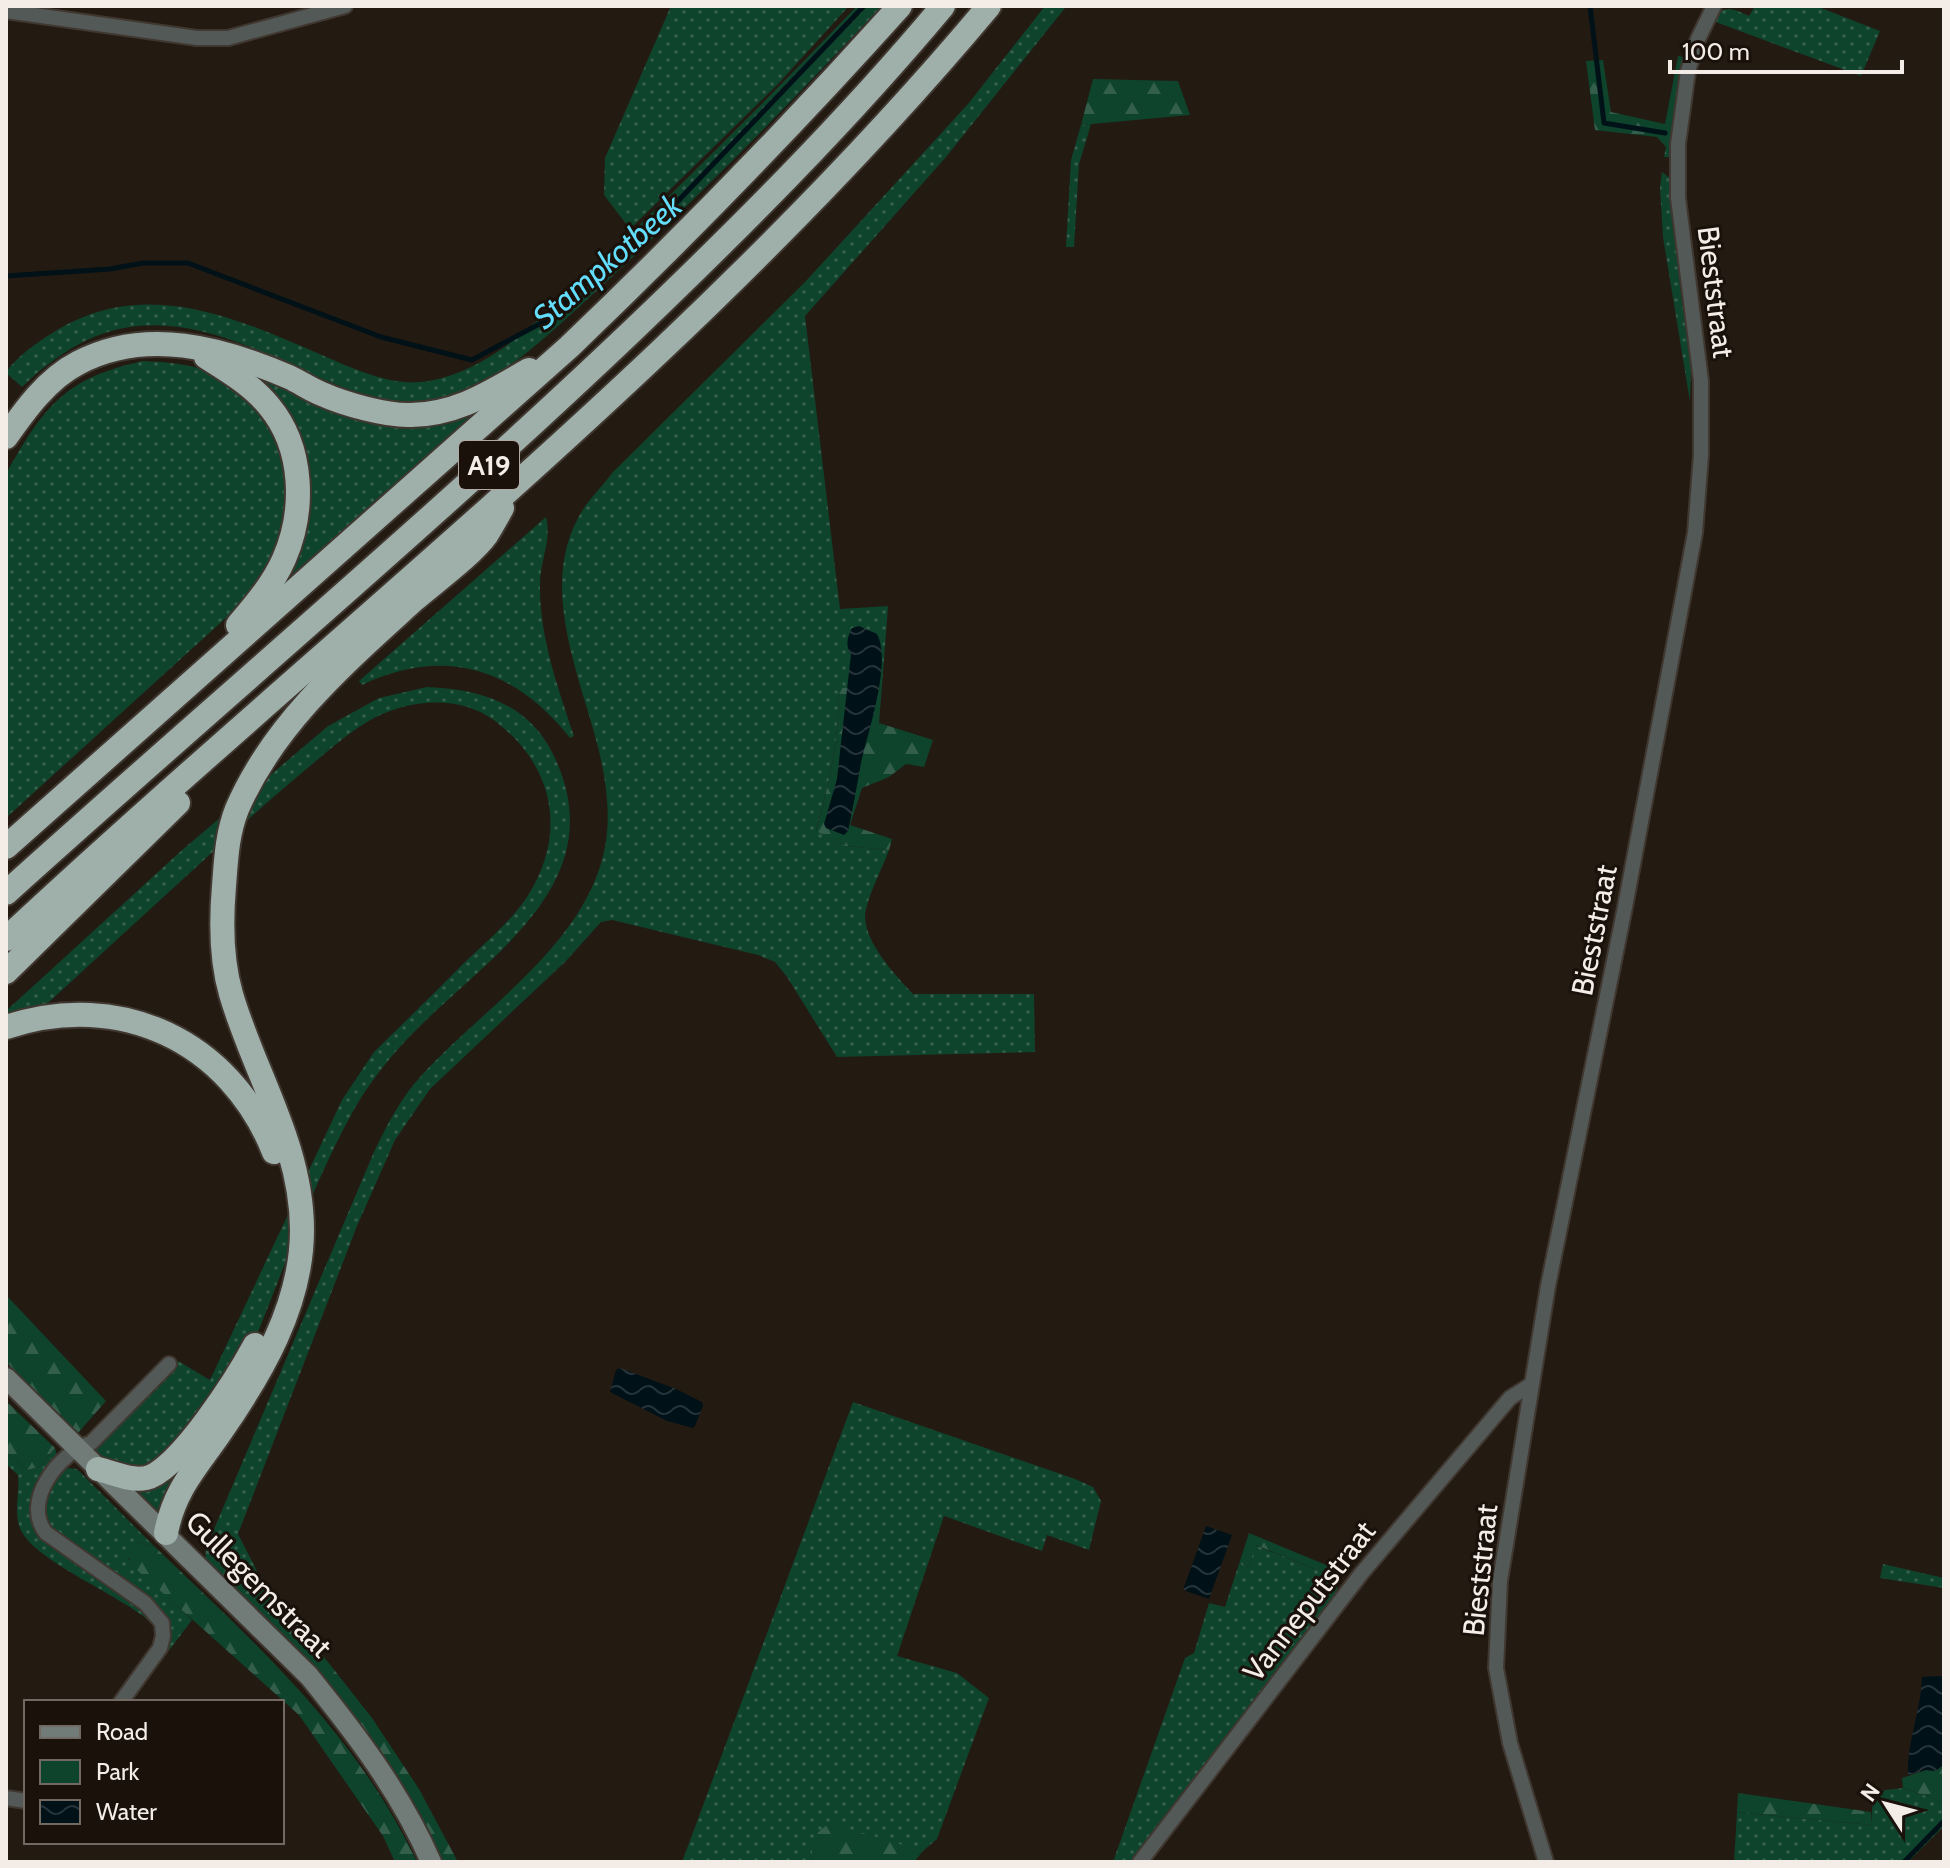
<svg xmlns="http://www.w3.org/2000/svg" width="1950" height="1868" font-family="Cabin,sans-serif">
  <defs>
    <pattern id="green-dots" width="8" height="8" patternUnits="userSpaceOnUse" patternTransform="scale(2)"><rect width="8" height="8" fill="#0e432c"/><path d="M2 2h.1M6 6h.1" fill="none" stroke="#325e4b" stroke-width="1.8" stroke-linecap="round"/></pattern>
    <pattern id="forest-firs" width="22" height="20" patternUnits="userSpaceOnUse" patternTransform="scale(2)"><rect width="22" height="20" fill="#0e432c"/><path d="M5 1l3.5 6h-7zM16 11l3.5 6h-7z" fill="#325e4b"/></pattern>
    <pattern id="water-waves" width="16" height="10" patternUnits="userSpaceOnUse" patternTransform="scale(2)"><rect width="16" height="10" fill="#001118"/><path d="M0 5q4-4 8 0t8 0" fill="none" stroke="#26343a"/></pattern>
  </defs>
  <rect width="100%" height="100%" fill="#231a12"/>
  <g fill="url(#green-dots)">
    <polygon points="671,6 849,6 778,84 630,229 604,195 605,158"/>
    <path d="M857 6H882C792 101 701 195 604 284 555 328 507 380 443 399 415 407 386 401 360 393 326 383 297 366 265 353 168 312 101 311 22 387L6 373C16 355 53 331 72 322 160 279 249 324 331 359 361 372 396 387 429 381 488 370 532 326 574 287 607 257 639 226 670 195 733 133 796 70 857 6Z"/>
    <path d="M1045 6 1065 8 946 157 805 316 840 609 888 606 882 686 839 689C839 741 830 780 816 830L846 846 889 850C882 869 871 889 866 909 859 937 895 975 913 994H1034L1035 1052 837 1057 787 977 775 962 758 955 612 920 601 922 566 961 430 1089 395 1140 357 1226 238 1534 258 1573 254 1579 228 1550 206 1548 374 1152C387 1125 401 1097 422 1075 484 1007 587 943 605 847 611 815 606 781 599 751 580 673 534 580 586 505 594 494 605 483 613 472L806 281 968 104Z"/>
    <path d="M1755 6H1816L1880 31 1861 76 1713 21C1723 3 1733 9 1749 16Z"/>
    <polygon points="1091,124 1079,164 1074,247 1066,247 1071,160 1081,125"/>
    <polygon points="1662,172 1671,179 1680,286 1691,369 1690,402 1663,237 1660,188"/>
    <path d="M143 361C162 362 180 363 198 368 212 373 223 381 234 390 291 435 301 508 267 571 260 583 249 594 240 605L6 818V474C44 406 65 378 143 361Z"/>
    <polygon points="249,367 337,407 483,407 280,586 306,516"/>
    <path d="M546 517C552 541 540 560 540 584 539 635 558 688 574 736L570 738C515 668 444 646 362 685L359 681Z"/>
    <path d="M427 687C479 689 528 703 553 754 615 880 493 953 416 1030 393 1053 372 1079 356 1106 300 1204 271 1316 220 1417 204 1449 184 1480 166 1511L157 1510 95 1450 178 1361 210 1380 342 1100 374 1052C403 1024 432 995 460 967 482 945 510 923 527 897 568 834 554 765 495 721 460 695 412 699 374 718 353 729 334 746 316 761 286 786 257 811 229 837 155 905 80 973 6 1042V1011L181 851 328 726 379 698Z"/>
    <polygon points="853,1402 1075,1479 1093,1487 1101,1501 1089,1550 1047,1535 1042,1551 944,1516 897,1656 957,1673 989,1698 937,1839 923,1851 815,1836 811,1862 682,1862"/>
    <path d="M55 1448 57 1455C43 1481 20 1507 41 1535L141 1606 158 1629C128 1596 28 1561 19 1525 14 1509 20 1492 18 1475L6 1464V1452L27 1470 39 1467Z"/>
    <path d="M68 1468 77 1469 154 1546 137 1542 128 1559 192 1620 167 1653C169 1624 170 1618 148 1597L46 1524C43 1498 45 1484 68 1468Z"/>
    <path d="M1255 1545 1324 1573 1331 1567C1341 1580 1338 1589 1333 1603L1133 1862H1113L1185 1658 1194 1653 1209 1603 1225 1607 1239 1564 1249 1567Z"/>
    <polygon points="1883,1564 1944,1578 1944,1588 1880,1578"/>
    <polygon points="1903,1788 1944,1802 1944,1826 1908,1862 1734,1862 1737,1812 1871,1825 1873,1798 1878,1791"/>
  </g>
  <g fill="url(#forest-firs)">
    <polygon points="1678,56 1684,57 1672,157 1664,157 1666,147 1657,137 1595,130 1586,61 1603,60 1611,112 1665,124"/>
    <polygon points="1093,79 1178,81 1190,115 1081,125"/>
    <path d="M882 686 879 723 933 740 924 767 906 764 889 777 862 788 850 825 892 839 889 850 846 846 816 831C830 780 839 741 839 688Z"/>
    <polygon points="6,1295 106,1401 78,1433 6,1362"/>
    <polygon points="6,1401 55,1448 39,1467 27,1470 6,1452"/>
    <polygon points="1249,1533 1331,1567 1324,1573 1256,1545 1249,1567 1239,1564"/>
    <path d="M137 1542 154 1546C257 1645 354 1730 417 1862H395L383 1836 299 1715 137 1570C130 1561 124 1555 128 1544Z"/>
    <path d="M206 1548 228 1550 253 1579 258 1573 372 1718 419 1789 458 1862H441C392 1741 294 1655 205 1563Z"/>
    <polygon points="1944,1764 1944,1802 1903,1788 1902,1778 1926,1770 1936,1771"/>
    <polygon points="1738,1793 1871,1812 1871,1825 1737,1812"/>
    <polygon points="829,1823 923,1851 914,1862 811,1862 814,1836"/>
  </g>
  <g fill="url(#water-waves)">
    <path d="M859 626 877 634C892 662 868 732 861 763 857 785 853 808 848 831L844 835 826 828 824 824 837 779 851 654C844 646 849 633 852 628Z"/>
    <polygon points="620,1368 676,1389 702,1402 703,1406 695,1426 693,1428 667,1421 610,1392 616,1370"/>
    <polygon points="1206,1526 1232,1535 1209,1599 1183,1590"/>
    <path d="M1938 1676 1944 1677V1764L1936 1771 1926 1770 1908 1775C1907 1742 1921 1710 1922 1677Z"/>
  </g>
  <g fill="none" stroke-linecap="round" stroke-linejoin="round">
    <g stroke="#001118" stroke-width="5">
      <polyline points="1590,6 1604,123 1665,133"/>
      <polyline points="6,276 110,269 143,263 188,263 381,337 472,360 545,321 678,201 864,6"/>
      <polyline points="1904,1862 1944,1821"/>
    </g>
    <defs>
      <g id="street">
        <polyline points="6,11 197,38 228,38 345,6"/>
        <path d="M121 1702 160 1648 163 1636 162 1623 145 1603 46 1533C21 1502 59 1452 91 1443L169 1364"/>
        <polyline points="6,1798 26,1801"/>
        <polyline points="1140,1862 1361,1574 1510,1398 1532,1384"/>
        <polyline points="1546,1862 1510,1743 1496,1668 1500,1581 1548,1286 1625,907 1695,533 1701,455 1701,381 1678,198 1678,144 1688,71 1698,39 1714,6"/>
      </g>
      <path id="secondary" d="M6 1378 309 1676C356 1734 401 1793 431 1862"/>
      <g id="highway">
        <path d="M206 357C228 371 252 385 269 406 304 448 305 511 284 559 273 584 255 605 238 625"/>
        <path d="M6 437C25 410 47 379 78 363 146 327 222 348 289 377 300 382 311 390 322 394 344 404 387 416 411 415 458 414 490 392 529 370"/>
        <path d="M6 847 569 347C684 237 794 124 900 6"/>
        <path d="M6 893C213 706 427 526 629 334 739 229 846 122 943 6"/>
        <path d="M6 939C336 631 698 354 989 6"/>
        <polyline points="6,972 178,803"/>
        <path d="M6 1027C120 989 230 1041 274 1152"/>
        <path d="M98 1469C114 1473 130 1481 146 1478 179 1471 239 1375 255 1345"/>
        <path d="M166 1533C174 1490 196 1468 220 1433 261 1374 302 1305 302 1230 302 1145 254 1073 231 994 221 960 221 921 224 886 226 860 227 834 237 809 274 723 347 661 415 599 435 582 473 554 487 534 492 526 497 517 502 508"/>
      </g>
    </defs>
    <use href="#street" stroke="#403730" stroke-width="18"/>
    <use href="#secondary" stroke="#403730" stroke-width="24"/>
    <use href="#highway" stroke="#403730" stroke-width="28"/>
    <use href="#street" stroke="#535957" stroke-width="14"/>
    <use href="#secondary" stroke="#717c79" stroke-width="20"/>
    <use href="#highway" stroke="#9fb0ab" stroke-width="24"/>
  </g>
  <g text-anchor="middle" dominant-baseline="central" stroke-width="6" stroke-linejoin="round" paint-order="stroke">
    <rect fill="#1a110a" stroke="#b2aaa5" stroke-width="2" x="459" y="441" width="60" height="48" rx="6"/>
    <g font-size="28" font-weight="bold" fill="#f3ece7">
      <text x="489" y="465">A19</text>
    </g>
    <g font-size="30" fill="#f3ece7" stroke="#1a110a">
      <text transform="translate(1716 292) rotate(83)">Bieststraat</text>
      <text transform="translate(1594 930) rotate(-79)">Bieststraat</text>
      <text transform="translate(1480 1570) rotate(-84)">Bieststraat</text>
      <text transform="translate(259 1584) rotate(45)">Gullegemstraat</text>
      <text transform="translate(1309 1601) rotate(-52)">Vanneputstraat</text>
    </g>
    <g font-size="32" font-style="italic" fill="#63ddfc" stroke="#1a110a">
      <text transform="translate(607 261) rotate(-41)">Stampkotbeek</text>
    </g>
  </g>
  <rect width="1950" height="1868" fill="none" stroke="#f3ece7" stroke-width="16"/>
  <rect x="24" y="1700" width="260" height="144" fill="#1a110a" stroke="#716962" stroke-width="2"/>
  <rect x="40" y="1726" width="40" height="12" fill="#717c79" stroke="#716962" stroke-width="2"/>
  <text x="96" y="1740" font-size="24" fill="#f3ece7">Road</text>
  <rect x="40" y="1760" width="40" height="24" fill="#0e432c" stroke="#716962" stroke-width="2"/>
  <text x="96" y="1780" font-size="24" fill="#f3ece7">Park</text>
  <rect x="40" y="1800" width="40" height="24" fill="url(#water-waves)" stroke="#716962" stroke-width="2"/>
  <text x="96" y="1820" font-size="24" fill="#f3ece7">Water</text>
  <g transform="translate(1886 1804) rotate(306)" stroke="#1a110a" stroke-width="6" paint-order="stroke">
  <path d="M0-6L14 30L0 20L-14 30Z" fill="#f3ece7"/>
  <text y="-12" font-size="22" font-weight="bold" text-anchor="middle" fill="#f3ece7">N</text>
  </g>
  <path d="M1670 60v12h232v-12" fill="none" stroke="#f3ece7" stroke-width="4"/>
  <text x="1682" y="60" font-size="24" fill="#f3ece7" stroke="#1a110a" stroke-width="6" paint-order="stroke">100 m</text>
</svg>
